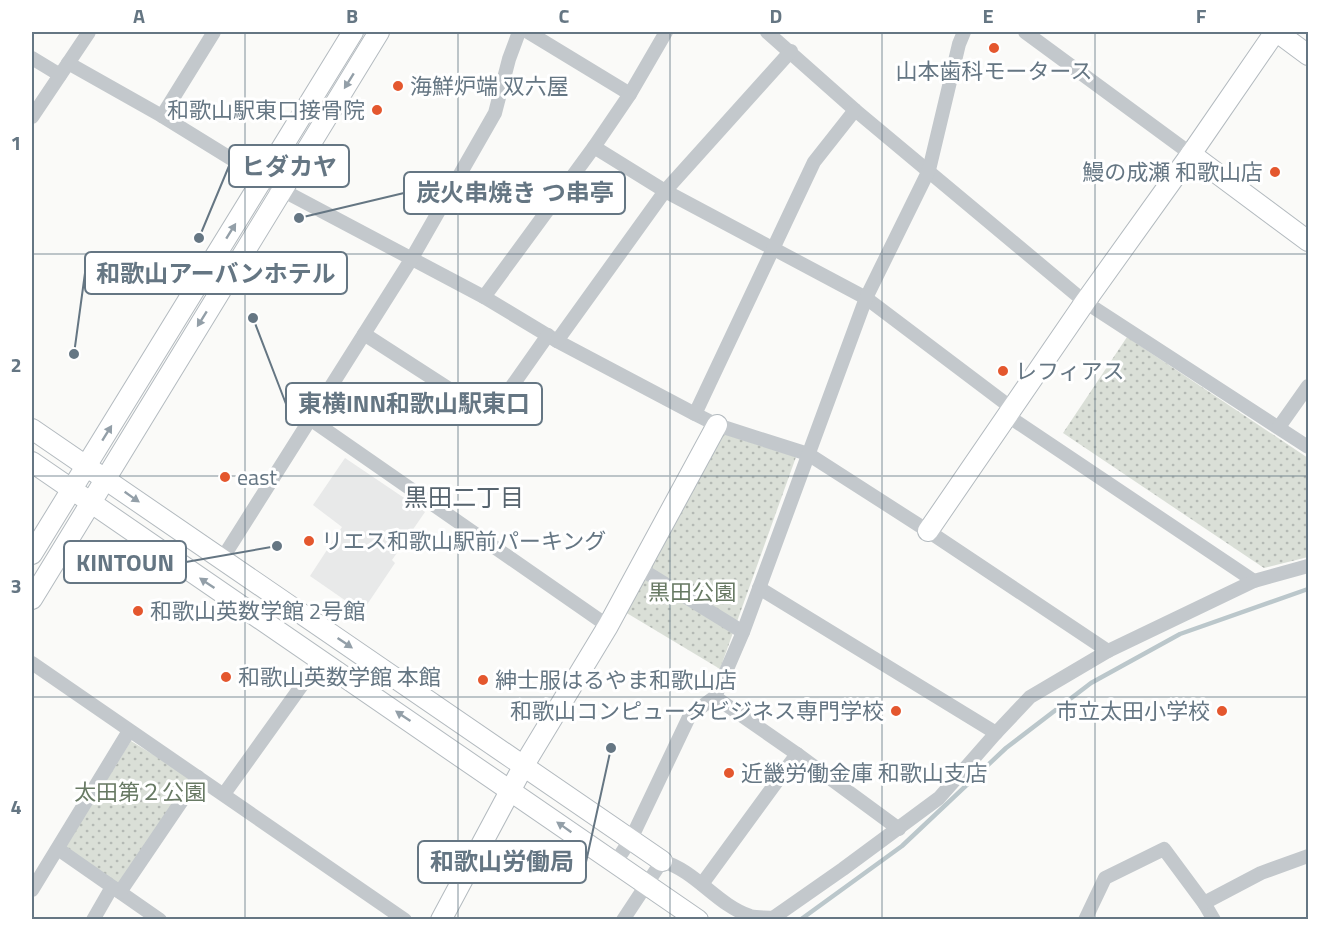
<svg xmlns="http://www.w3.org/2000/svg" width="1340" height="951" font-family="'Titillium Web','Noto Sans JP',sans-serif">
  <defs>
    <pattern id="park-dots" width="8" height="8" patternUnits="userSpaceOnUse" patternTransform="scale(1.5)"><rect width="8" height="8" fill="#dadfd7"/><path d="M2 2h.1M6 6h.1" fill="none" stroke="#b4b9b4" stroke-width="1.8" stroke-linecap="round"/></pattern>
  </defs>
  <rect width="100%" height="100%" fill="#fafaf8"/>
  <polygon fill="#e8e9e9" points="345,458 425,512 392,560 395,563 362,612 310,576 342,527 313,505"/>
  <g fill="url(#park-dots)">
    <polygon points="1127,337 1308,458 1308,557 1264,568 1063,433"/>
    <polygon points="718,432 796,457 720,669 625,612"/>
    <polygon points="131,741 191,778 119,885 65,847"/>
  </g>
  <g fill="none" stroke-linecap="round" stroke-linejoin="round">
    <polyline stroke="#bbc7cb" stroke-width="4.5" points="800,920 902,846 1006,748 1091,683 1180,634 1308,589"/>
    <defs>
      <g id="secondary">
        <polyline points="1277,32 1308,55"/>
        <polyline points="1191,154 1308,241"/>
        <polyline points="32,429 662,861"/>
        <polyline points="32,462 698,920"/>
        <polyline points="928,531 1085,302 1191,154 1275,32"/>
        <polyline points="32,554 353,32"/>
        <polyline points="32,599 379,32"/>
        <polyline points="441,920 524,765 608,626 717,425"/>
      </g>
    </defs>
    <use href="#secondary" stroke="#b3babf" stroke-width="22"/>
    <g stroke="#c3c8cc" stroke-width="14">
      <polyline points="528,32 630,94"/>
      <polyline points="767,32 855,110 1085,302 1308,447"/>
      <polyline points="1025,32 1191,154"/>
      <polyline points="32,58 60,75"/>
      <polyline points="68,63 162,116 282,190 484,297 557,341 695,414 717,425 808,454 928,531 1108,651"/>
      <polyline points="162,116 214,32"/>
      <polyline points="32,117 89,32"/>
      <polyline points="594,147 665,191 866,298 1013,409"/>
      <polyline points="484,297 594,147 630,94 666,32"/>
      <polyline points="364,334 491,416 548,335"/>
      <polyline points="557,341 665,191 791,51"/>
      <polyline points="695,414 814,162 855,110"/>
      <polyline points="1008,416 1254,581"/>
      <polyline points="310,419 608,626"/>
      <polyline points="1279,427 1308,386"/>
      <polyline points="222,559 412,258 495,113 509,59 519,32"/>
      <polyline points="639,568 743,632"/>
      <polyline points="759,588 996,733"/>
      <polyline points="32,663 405,920"/>
      <polyline points="715,697 797,754 899,829"/>
      <polyline points="224,794 320,660"/>
      <polyline points="58,849 160,920"/>
      <polyline points="615,863 631,839 690,715 715,697 743,632 866,298 929,170 959,44 964,32"/>
      <polyline points="702,884 797,754"/>
      <polyline points="32,890 129,731"/>
      <polyline points="120,892 198,777"/>
      <polyline points="1204,903 1214,920"/>
      <polyline points="93,920 112,887"/>
      <path d="M623 920 662 861C696 871 717 905 750 916 757 918 766 917 773 918"/>
      <polyline points="770,920 843,869 939,798 996,733 1030,697 1108,651 1254,581 1308,566"/>
      <polyline points="1085,920 1105,878 1164,849 1204,903 1261,873 1308,856"/>
    </g>
    <use href="#secondary" stroke="#fff" stroke-width="20"/>
  </g>
  <defs><path id="oneway-solid" d="M-6-.8H1V-3.2L6.5 0L1 3.2V.8H-6Z" transform="scale(1.5)"/></defs>
  <g fill="#939fa8">
    <use href="#oneway-solid" transform="translate(349 81) rotate(122)"/>
    <use href="#oneway-solid" transform="translate(231 231) rotate(-58)"/>
    <use href="#oneway-solid" transform="translate(202 319) rotate(122)"/>
    <use href="#oneway-solid" transform="translate(107 433) rotate(-58)"/>
    <use href="#oneway-solid" transform="translate(132 497) rotate(35)"/>
    <use href="#oneway-solid" transform="translate(207 583) rotate(-146)"/>
    <use href="#oneway-solid" transform="translate(345 643) rotate(34)"/>
    <use href="#oneway-solid" transform="translate(403 716) rotate(-146)"/>
    <use href="#oneway-solid" transform="translate(564 827) rotate(-145)"/>
  </g>
  <path fill="none" stroke="#657683" stroke-width="1.5" stroke-opacity="0.55" d="M245 32V920M458 32V920M670 32V920M882 32V920M1095 32V920M32 254H1308M32 476H1308M32 697H1308"/>
  <g fill="#e4572e" stroke="#fff" stroke-width="2">
    <circle cx="994" cy="48" r="6"/>
    <circle cx="398" cy="86" r="6"/>
    <circle cx="377" cy="110" r="6"/>
    <circle cx="1275" cy="172" r="6"/>
    <circle cx="1003" cy="371" r="6"/>
    <circle cx="225" cy="477" r="6"/>
    <circle cx="309" cy="541" r="6"/>
    <circle cx="138" cy="611" r="6"/>
    <circle cx="226" cy="677" r="6"/>
    <circle cx="483" cy="680" r="6"/>
    <circle cx="896" cy="711" r="6"/>
    <circle cx="1222" cy="711" r="6"/>
    <circle cx="729" cy="773" r="6"/>
  </g>
  <g text-anchor="middle" dominant-baseline="central" stroke-width="6" stroke-linejoin="round" paint-order="stroke">
    <g font-size="22" fill="#657683" stroke="#fff" text-anchor="start">
      <text x="994" y="71" text-anchor="middle">山本歯科モータース</text>
      <text x="410" y="86">海鮮炉端 双六屋</text>
      <text x="365" y="110" text-anchor="end">和歌山駅東口接骨院</text>
      <text x="1263" y="172" text-anchor="end">鰻の成瀬 和歌山店</text>
      <text x="1015" y="371">レフィアス</text>
      <text x="237" y="477">east</text>
      <text x="321" y="541">リエス和歌山駅前パーキング</text>
      <text x="150" y="611">和歌山英数学館 2号館</text>
      <text x="238" y="677">和歌山英数学館 本館</text>
      <text x="495" y="680">紳士服はるやま和歌山店</text>
      <text x="884" y="711" text-anchor="end">和歌山コンピュータビジネス専門学校</text>
      <text x="1210" y="711" text-anchor="end">市立太田小学校</text>
      <text x="741" y="773">近畿労働金庫 和歌山支店</text>
    </g>
    <g font-size="22" fill="#687a64" stroke="#fff">
      <text x="692" y="592">黒田公園</text>
      <text x="140" y="792">太田第２公園</text>
    </g>
    <g font-size="24" fill="#57646e" stroke="#fff">
      <text x="464" y="497">黒田二丁目</text>
    </g>
  </g>
  <path fill="none" stroke="#657683" stroke-width="2" d="M199 238L229 166M299 218L404 193M74 354L85 273M253 318L286 404M277 546L186 562M611 748L586 862"/>
  <g fill="#657683" stroke="#fff" stroke-width="2">
    <circle cx="199" cy="238" r="6"/>
    <circle cx="299" cy="218" r="6"/>
    <circle cx="74" cy="354" r="6"/>
    <circle cx="253" cy="318" r="6"/>
    <circle cx="277" cy="546" r="6"/>
    <circle cx="611" cy="748" r="6"/>
  </g>
  <g fill="#fff" stroke="#657683" stroke-width="2">
    <rect x="229" y="145" width="120" height="42" rx="6"/>
    <rect x="404" y="172" width="221" height="42" rx="6"/>
    <rect x="85" y="252" width="262" height="42" rx="6"/>
    <rect x="286" y="383" width="256" height="42" rx="6"/>
    <rect x="64" y="541" width="122" height="42" rx="6"/>
    <rect x="418" y="841" width="168" height="42" rx="6"/>
  </g>
  <g font-size="24" text-anchor="middle" font-weight="bold" fill="#657683">
    <text x="289" y="175">ヒダカヤ</text>
    <text x="515" y="201">炭火串焼き つ串亭</text>
    <text x="216" y="282">和歌山アーバンホテル</text>
    <text x="414" y="412">東横INN和歌山駅東口</text>
    <text x="125" y="571">KINTOUN</text>
    <text x="502" y="870">和歌山労働局</text>
  </g>
  <rect width="1340" height="951" fill="none" stroke="#ffffff" stroke-width="66"/>
  <rect x="33" y="33" width="1274" height="885" fill="none" stroke="#657683" stroke-width="2"/>
  <g font-size="20" text-anchor="middle" font-weight="bold" fill="#657683">
    <text x="139" y="23">A</text>
    <text x="352" y="23">B</text>
    <text x="564" y="23">C</text>
    <text x="776" y="23">D</text>
    <text x="988" y="23">E</text>
    <text x="1201" y="23">F</text>
    <text x="16" y="150">1</text>
    <text x="16" y="372">2</text>
    <text x="16" y="593">3</text>
    <text x="16" y="814">4</text>
  </g>
</svg>
